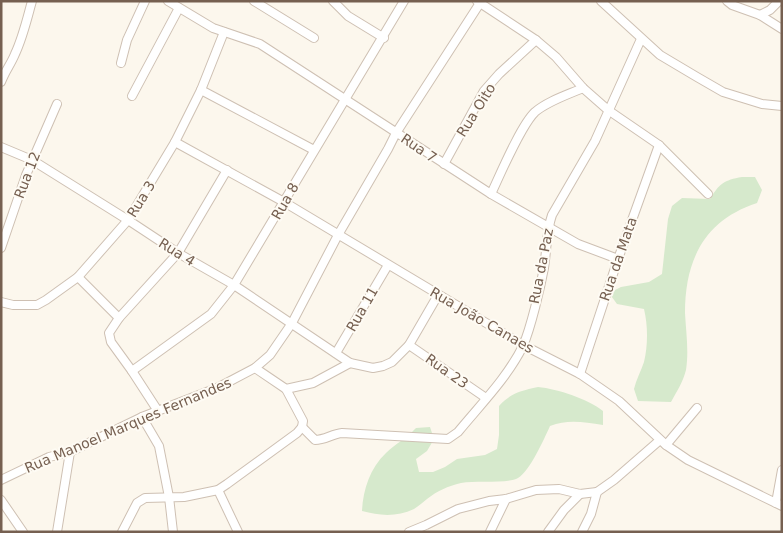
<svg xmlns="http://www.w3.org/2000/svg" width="783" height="533" font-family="'DejaVu Sans',sans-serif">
  <rect width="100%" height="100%" fill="#fcf7ed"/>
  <g fill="#d6e9cc">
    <path d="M742 177H755L762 190 757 203C705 220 685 259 685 313 686 332 689 351 686 370 683 382 677 391 671 402L638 401 634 389C636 380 641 371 644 362 648 345 648 326 644 309L617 304 609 293 621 287 649 282 662 274 668 219 672 206 682 198 710 199C719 184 724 180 742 177Z"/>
    <path d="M538 387C558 389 588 399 603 411V425C583 422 568 419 550 426 544 439 530 471 518 478 507 484 476 480 461 483 448 486 437 491 427 499 423 502 419 506 414 509 397 517 380 516 362 511 363 490 370 468 386 453 395 444 407 438 416 428L430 427 434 439 427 451 416 459 419 472H433L445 467 457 459 485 455 497 449 499 435V406C511 393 520 391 538 387Z"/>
  </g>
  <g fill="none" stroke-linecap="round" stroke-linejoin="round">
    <defs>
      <g id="minor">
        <polyline points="168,1 213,28 260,44 491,194 578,244 618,259"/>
        <polyline points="254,1 314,38"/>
        <polyline points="333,1 348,16 384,38"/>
        <polyline points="477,1 536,40 556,57 583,88 608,110 659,145 708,194"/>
        <polyline points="601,1 660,55 697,77 723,92 762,104 782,106"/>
        <polyline points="727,1 732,5 760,15 782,29"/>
        <polyline points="760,15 770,10 779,1"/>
        <polyline points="121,63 127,40 145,1"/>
        <path d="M1 82C5 71 11 64 15 54 23 37 27 19 32 1"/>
        <polyline points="201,90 314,150"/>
        <polyline points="132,96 179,8"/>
        <polyline points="175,142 284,202 523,345 580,374 619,401 666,445 688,460 782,506"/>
        <polyline points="1,147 32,160 128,220 178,253 234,285 350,363 373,368 383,366 392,362 409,345 438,295"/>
        <polyline points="444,164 484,91 499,74 536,40"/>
        <path d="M491 194C500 175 521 125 535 112 548 101 567 95 583 88"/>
        <polyline points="1,248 26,175 57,104"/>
        <polyline points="78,277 119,318"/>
        <polyline points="1,302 13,305 37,305 46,300 78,277 128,220 175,142 201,90 224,32"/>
        <polyline points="409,345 486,398"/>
        <polyline points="336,353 388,265"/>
        <polyline points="255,368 286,389 313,383 350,363"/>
        <polyline points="132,371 211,314 234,285 404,1"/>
        <polyline points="580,374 618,259 659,145"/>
        <polyline points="158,411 132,371 111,342 109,333 119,318 178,253 227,170"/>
        <polyline points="142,417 159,446 169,497 173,532"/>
        <path d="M302 427 315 440C325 440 332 434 342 433L448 439 458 432C481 404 507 378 523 346 531 327 540 289 544 268 547 249 546 232 552 215L595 141 641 39"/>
        <polyline points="666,445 697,408"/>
        <polyline points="1,480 49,457 70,452 142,417 217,388 255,368 270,355 292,323 338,235 388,149 396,133 480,3"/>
        <polyline points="218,490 238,532"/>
        <polyline points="1,500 23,532"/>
        <polyline points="776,503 782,470"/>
        <polyline points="57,532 70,452"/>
        <polyline points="122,532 137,503 145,498 184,497 218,490 227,484 297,433 302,427 303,421 286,389"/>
        <polyline points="409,532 426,525 458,509 489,501 506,499 536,490 559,489 580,494 597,492"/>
        <polyline points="490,532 506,499"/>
        <polyline points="548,532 564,510 580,494"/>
        <polyline points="582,532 591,514 597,492 614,480 660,440"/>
      </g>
    </defs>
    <use href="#minor" stroke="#cec0b3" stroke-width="10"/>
    <use href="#minor" stroke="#fff" stroke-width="8"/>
  </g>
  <g text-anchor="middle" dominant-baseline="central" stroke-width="4" stroke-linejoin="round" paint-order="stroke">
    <g font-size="14" fill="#766051" stroke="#fefbf4">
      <text transform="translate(476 110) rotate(-58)">Rua Oito</text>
      <text transform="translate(419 148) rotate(34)">Rua 7</text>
      <text transform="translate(27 175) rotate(-69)">Rua 12</text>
      <text transform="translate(141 199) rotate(-58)">Rua 3</text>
      <text transform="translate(285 201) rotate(-60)">Rua 8</text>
      <text transform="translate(177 252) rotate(32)">Rua 4</text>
      <text transform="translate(618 259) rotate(-71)">Rua da Mata</text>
      <text transform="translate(541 266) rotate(-79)">Rua da Paz</text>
      <text transform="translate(362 309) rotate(-60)">Rua 11</text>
      <text transform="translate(482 320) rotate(30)">Rua João Canaes</text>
      <text transform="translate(447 371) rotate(35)">Rua 23</text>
      <text transform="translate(128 425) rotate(-23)">Rua Manoel Marques Fernandes</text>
    </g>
  </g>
  <rect width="783" height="533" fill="none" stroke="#766051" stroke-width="5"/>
</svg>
